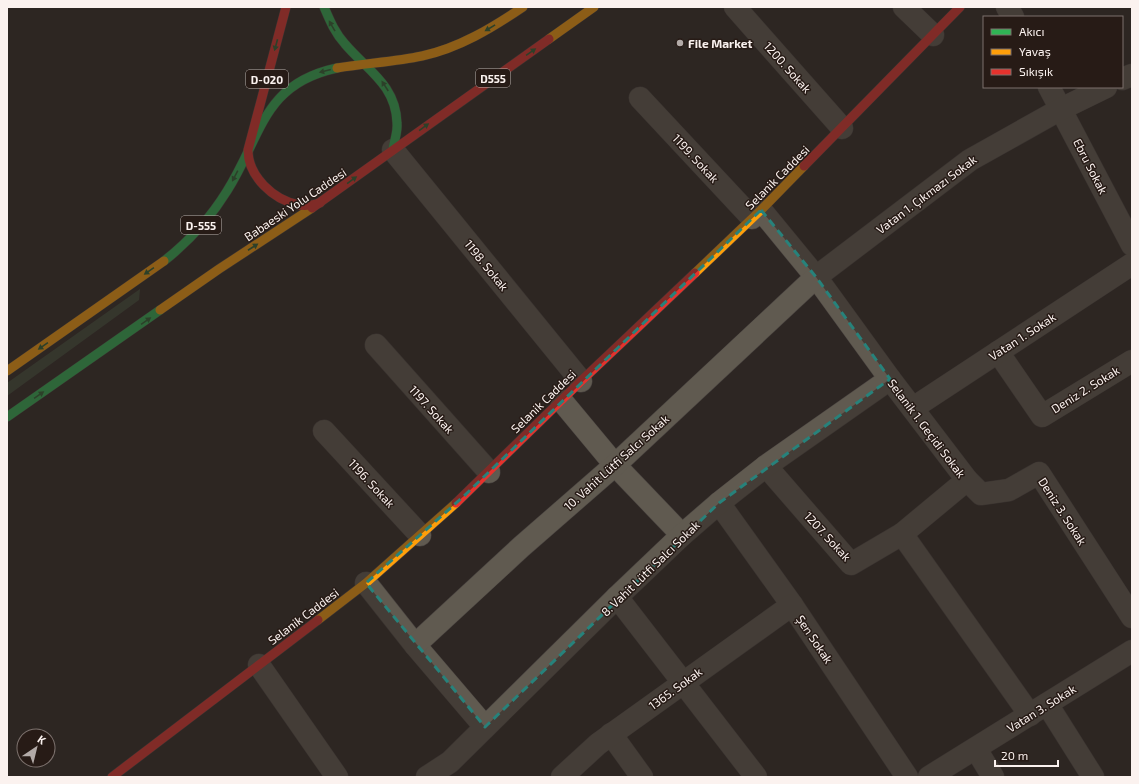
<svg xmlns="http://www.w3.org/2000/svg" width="1139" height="784" font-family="'Exo 2',sans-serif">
  <rect width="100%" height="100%" fill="#2d2623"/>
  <polygon fill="#3f4a39" points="140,289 139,300 7,396 7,383"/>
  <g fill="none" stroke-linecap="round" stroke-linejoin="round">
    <defs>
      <g id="street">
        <polyline points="735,7 842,128"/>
        <polyline points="904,7 933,35"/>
        <polyline points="1007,7 1013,17"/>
        <polyline points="1122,79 1132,75"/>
        <polyline points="1049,87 1132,245"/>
        <polyline points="640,98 752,218"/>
        <polyline points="393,150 581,381"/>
        <polyline points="761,210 816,277 890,379 967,480 902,534 1030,715"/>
        <polyline points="376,345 489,472"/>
        <polyline points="998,352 1042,416 1132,361"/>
        <polyline points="561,400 615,465 682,535"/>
        <polyline points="913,408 1132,264"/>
        <polyline points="324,431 420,535"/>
        <polyline points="766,466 851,564 902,534"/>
        <polyline points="967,480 981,494 1009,490 1039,473 1132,617"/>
        <polyline points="719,503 792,605 907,777"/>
        <polyline points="366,583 415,645 485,727"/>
        <polyline points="617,597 756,777"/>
        <polyline points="415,645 521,547 615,465 816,277 970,160 1061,109 1106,87"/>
        <polyline points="259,665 337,777"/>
        <polyline points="1047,704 1093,777"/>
        <polyline points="611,734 642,777"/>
        <polyline points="976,749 993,777"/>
        <polyline points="427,777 450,762 617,597 682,535 719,503 766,466 890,379"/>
        <polyline points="562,777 598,744 792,605"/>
        <polyline points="929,777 1132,651"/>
      </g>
      <g id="fast">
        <path d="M324 7C330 21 335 33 345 44 367 70 396 85 397 123 398 132 394 141 393 150"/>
        <path d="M164 261C188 242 211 217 227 191 262 136 262 84 337 68"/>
        <polyline points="7,417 160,310"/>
      </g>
      <g id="slow">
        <polyline points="549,39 594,7"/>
        <path d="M337 68C366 63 394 62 422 56 459 48 492 28 523 7"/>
        <polyline points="695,273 761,210 804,166"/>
        <polyline points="160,310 219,269 312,208"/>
        <polyline points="7,371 164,261"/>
        <polyline points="318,620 366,583 456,503"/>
      </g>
      <g id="jam">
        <path d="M286 7 248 150C248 176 273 200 299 205 306 206 313 205 320 203"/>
        <polyline points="804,166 960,7"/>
        <polyline points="312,208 549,39"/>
        <polyline points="456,503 581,381 695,273"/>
        <polyline points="112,777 318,620"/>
      </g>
    </defs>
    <use href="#street" stroke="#494340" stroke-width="23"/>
    <use href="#fast" stroke="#494340" stroke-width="10"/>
    <use href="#slow" stroke="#494340" stroke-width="10"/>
    <use href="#jam" stroke="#494340" stroke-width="10"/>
    <use href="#street" stroke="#605a50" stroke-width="22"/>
    <use href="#fast" stroke="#30b455" stroke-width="9"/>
    <use href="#slow" stroke="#ff9f0a" stroke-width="9"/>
    <use href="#jam" stroke="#e5322d" stroke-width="9"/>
  </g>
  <defs><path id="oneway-solid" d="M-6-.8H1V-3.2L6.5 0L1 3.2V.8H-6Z"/></defs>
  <g fill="#2b6032">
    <use href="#oneway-solid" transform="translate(332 26) rotate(-120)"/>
    <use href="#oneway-solid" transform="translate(490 28) rotate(149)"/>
    <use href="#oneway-solid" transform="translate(276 45) rotate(105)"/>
    <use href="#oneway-solid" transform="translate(531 52) rotate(-35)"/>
    <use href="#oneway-solid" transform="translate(325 71) rotate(166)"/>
    <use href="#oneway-solid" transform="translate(385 86) rotate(-123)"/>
    <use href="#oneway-solid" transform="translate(424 127) rotate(-36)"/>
    <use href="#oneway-solid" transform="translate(235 176) rotate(118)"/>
    <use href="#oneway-solid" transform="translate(352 180) rotate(-36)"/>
    <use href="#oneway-solid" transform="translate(253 247) rotate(-33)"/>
    <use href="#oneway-solid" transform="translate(149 271) rotate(145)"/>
    <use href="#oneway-solid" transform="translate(146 321) rotate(-35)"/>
    <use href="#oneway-solid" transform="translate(43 346) rotate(145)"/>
    <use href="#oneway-solid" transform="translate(39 395) rotate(-35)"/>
  </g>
  <path d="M0 0H1139V784H0ZM761 210 816 277 890 379 719 503 485 727 366 583 464 496Z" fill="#2d2623" fill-opacity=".55" fill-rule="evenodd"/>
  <path fill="none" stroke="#27827b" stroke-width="3" stroke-dasharray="8 5" stroke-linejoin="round" d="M761 210 816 277 890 379 719 503 485 727 366 583 464 496Z"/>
  <circle fill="#b3aba8" stroke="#271b16" stroke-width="1.5" cx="680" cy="43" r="4"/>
  <g text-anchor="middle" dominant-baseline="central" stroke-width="3" stroke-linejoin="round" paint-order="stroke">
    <g fill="#271b16" stroke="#bbb2ae" stroke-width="1">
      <rect x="476" y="69" width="34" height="18" rx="3"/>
      <rect x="246" y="70" width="42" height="18" rx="3"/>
      <rect x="181" y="216" width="40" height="18" rx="3"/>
    </g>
    <g font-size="11" font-weight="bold" fill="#fbf2ef">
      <text x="493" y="78">D555</text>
      <text x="267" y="79">D-020</text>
      <text x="201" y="225">D-555</text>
    </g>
    <g font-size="12" font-weight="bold" fill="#fbf2ef" stroke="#271b16" text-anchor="start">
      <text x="688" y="43">File Market</text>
    </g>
    <g font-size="12" fill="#fbf2ef" stroke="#271b16">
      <text transform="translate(788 67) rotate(48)">1200. Sokak</text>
      <text transform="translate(696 158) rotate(47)">1199. Sokak</text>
      <text transform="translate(1091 166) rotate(63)">Ebru Sokak</text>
      <text transform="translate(777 177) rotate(-45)">Selanik Caddesi</text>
      <text transform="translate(926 194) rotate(-37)">Vatan 1. Çıkmazı Sokak</text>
      <text transform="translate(295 204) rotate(-34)">Babaeski Yolu Caddesi</text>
      <text transform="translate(487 265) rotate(51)">1198. Sokak</text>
      <text transform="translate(1022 336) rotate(-33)">Vatan 1. Sokak</text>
      <text transform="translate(1085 389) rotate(-32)">Deniz 2. Sokak</text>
      <text transform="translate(543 401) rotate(-44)">Selanik Caddesi</text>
      <text transform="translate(432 409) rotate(48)">1197. Sokak</text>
      <text transform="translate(927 428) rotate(53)">Selanik 1. Geçidi Sokak</text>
      <text transform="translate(616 462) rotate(-42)">10. Vahit Lütfi Salcı Sokak</text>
      <text transform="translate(372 483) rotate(47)">1196. Sokak</text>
      <text transform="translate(1063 511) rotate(57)">Deniz 3. Sokak</text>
      <text transform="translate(828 536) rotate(47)">1207. Sokak</text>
      <text transform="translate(650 568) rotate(-44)">8. Vahit Lütfi Salcı Sokak</text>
      <text transform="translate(303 616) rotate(-37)">Selanik Caddesi</text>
      <text transform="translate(815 639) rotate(56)">Şen Sokak</text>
      <text transform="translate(675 688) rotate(-36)">1365. Sokak</text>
      <text transform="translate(1041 708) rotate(-32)">Vatan 3. Sokak</text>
    </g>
  </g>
  <rect width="1139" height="784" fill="none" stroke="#fbf2ef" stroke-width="16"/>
  <rect x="983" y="16" width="140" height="72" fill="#271b16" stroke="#7c716d"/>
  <rect x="991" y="29" width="20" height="6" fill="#30b455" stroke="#7c716d"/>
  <text x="1019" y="36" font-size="12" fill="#fbf2ef">Akıcı</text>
  <rect x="991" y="49" width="20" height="6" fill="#ff9f0a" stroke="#7c716d"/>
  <text x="1019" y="56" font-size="12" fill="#fbf2ef">Yavaş</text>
  <rect x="991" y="69" width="20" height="6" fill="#e5322d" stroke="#7c716d"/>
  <text x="1019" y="76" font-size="12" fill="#fbf2ef">Sıkışık</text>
  <g transform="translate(36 748) rotate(35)"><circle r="19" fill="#271b16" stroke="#7c716d"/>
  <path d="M0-3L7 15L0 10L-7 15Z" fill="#b3aba8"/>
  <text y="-6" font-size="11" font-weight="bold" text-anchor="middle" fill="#fbf2ef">K</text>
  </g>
  <path d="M995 760v6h63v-6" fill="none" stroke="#fbf2ef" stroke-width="2"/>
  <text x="1001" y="760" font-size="12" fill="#fbf2ef" stroke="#271b16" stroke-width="3" paint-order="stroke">20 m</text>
</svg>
